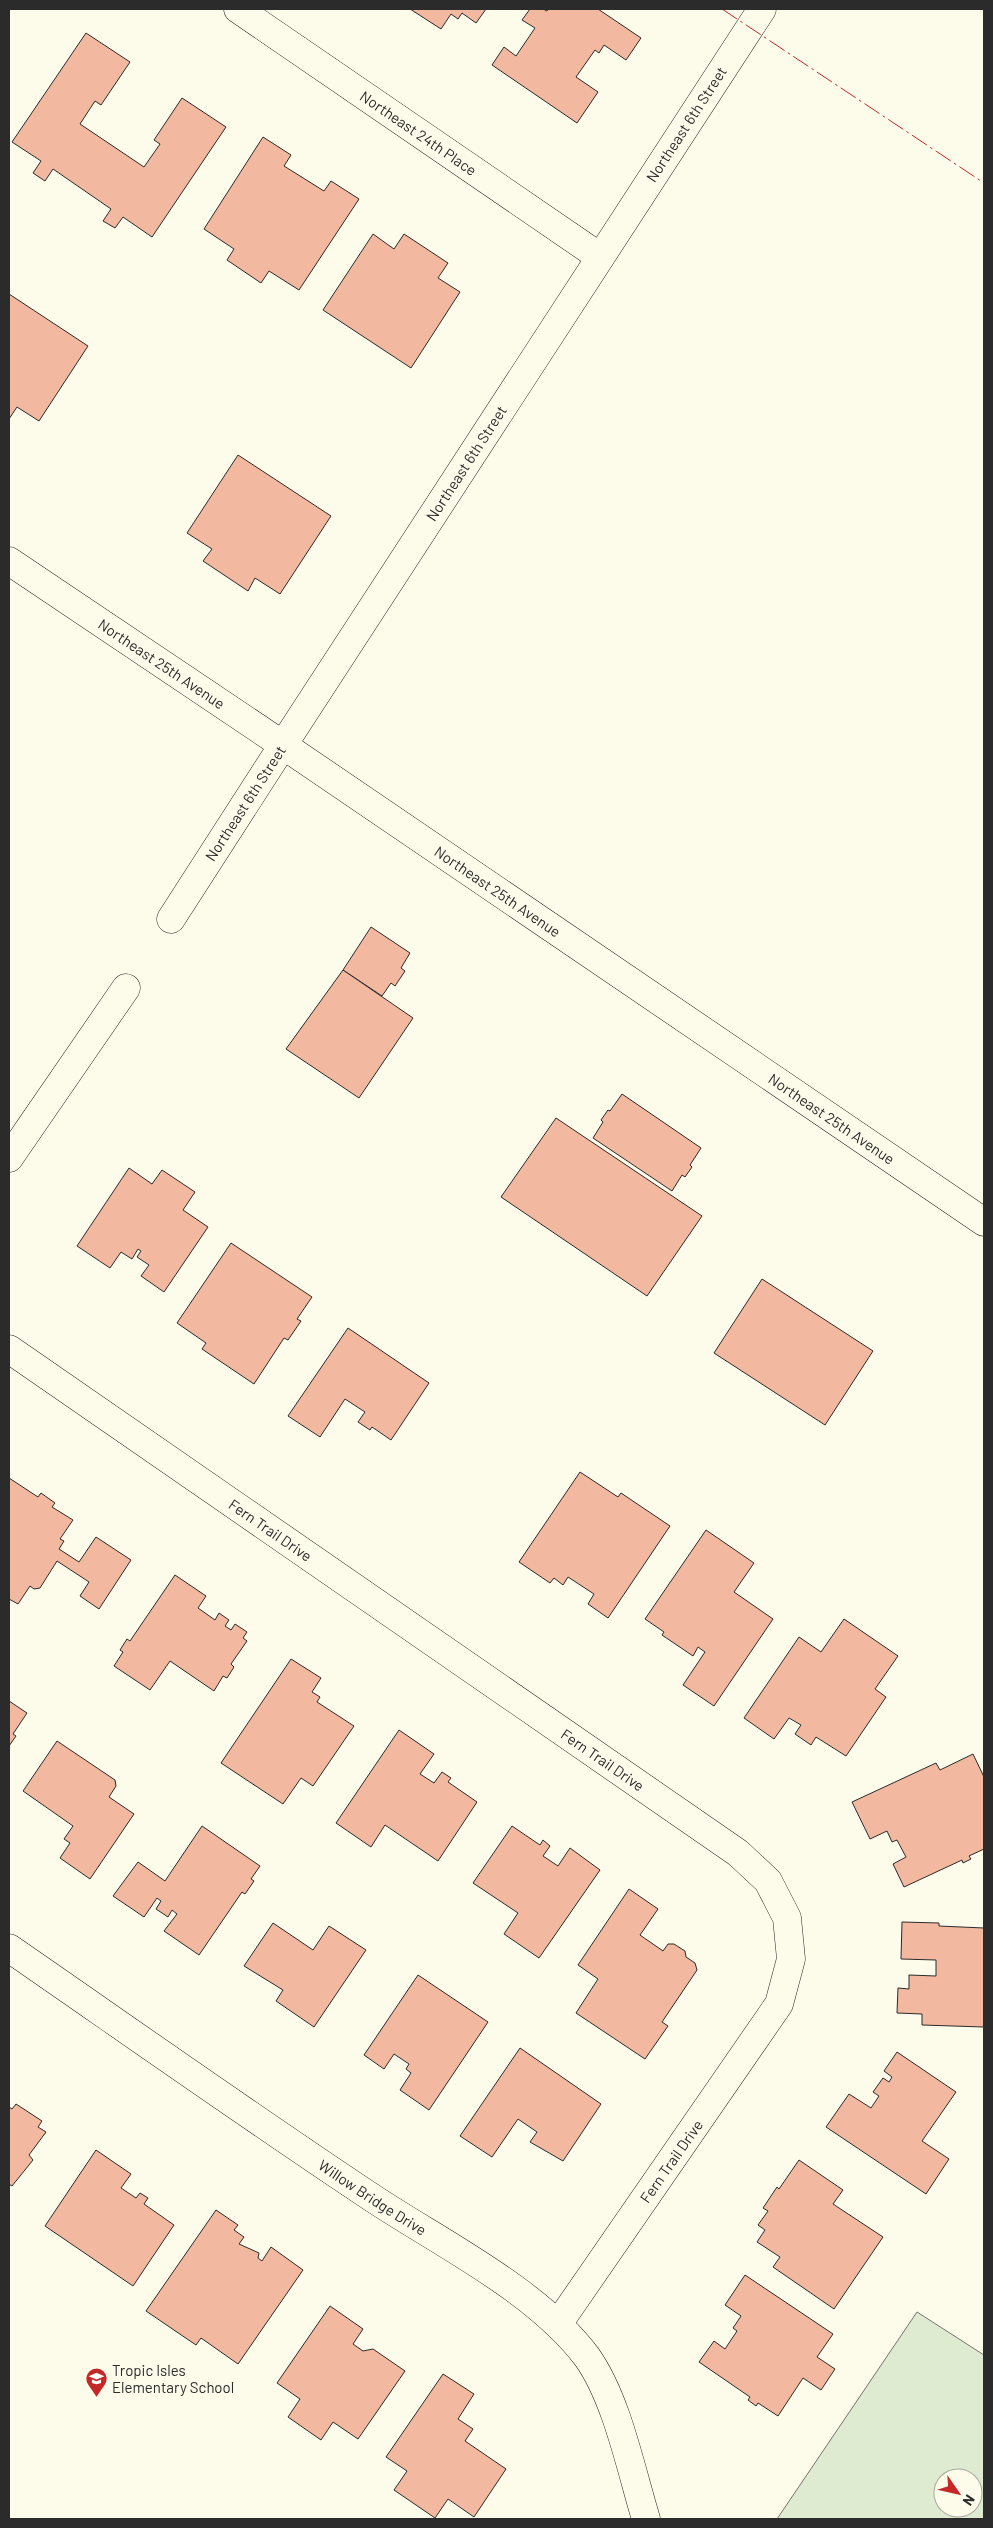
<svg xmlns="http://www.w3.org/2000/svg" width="993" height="2528" font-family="Barlow,sans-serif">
  <rect width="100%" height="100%" fill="#fdfbea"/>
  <path fill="#deebd1" stroke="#74746e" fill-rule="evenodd" d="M917 2312 984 2355V2519H777ZM943 2478H973V2508H943Z"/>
  <g fill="#f2b8a0" stroke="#2b2b2b">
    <polygon points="410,9 486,9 476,23 462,13 458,19 451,14 441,29"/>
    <polygon points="530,9 543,9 547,11 548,9 598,9 641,38 626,60 604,45 599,53 595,50 576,77 598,92 577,123 492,65 504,47 516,56 535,28 522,20"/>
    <polygon points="86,33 130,62 101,105 95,101 80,124 144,167 160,144 154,140 182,98 226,127 152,237 123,217 115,228 103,221 111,209 53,169 45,181 33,173 41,161 12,142"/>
    <polygon points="263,137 291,155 284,166 324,191 331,181 359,199 299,290 269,271 261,283 227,260 234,249 204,229"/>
    <polygon points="373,234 394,249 404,234 448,263 438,278 460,292 411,368 323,310"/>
    <polygon points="9,294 88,346 39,421 17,407 9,419"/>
    <polygon points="238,455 331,516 280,594 255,578 248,591 203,561 212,549 187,533"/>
    <polygon points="371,927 410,953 401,968 405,971 395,986 391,983 382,996 343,970"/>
    <polygon points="343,970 413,1018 359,1098 286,1049"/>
    <polygon points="622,1094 701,1148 690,1165 692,1167 685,1177 682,1175 672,1191 593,1138 603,1122 601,1120 608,1110 610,1111"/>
    <polygon points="556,1118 702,1216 647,1296 501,1197"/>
    <polygon points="129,1168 152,1184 162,1170 195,1192 183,1210 208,1227 164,1292 141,1276 149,1265 137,1257 141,1251 138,1249 132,1259 121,1252 110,1268 77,1246"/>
    <polygon points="231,1243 312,1297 297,1319 301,1321 288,1340 284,1338 254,1384 202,1349 206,1343 177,1323"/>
    <polygon points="762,1279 873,1351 825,1425 714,1353"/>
    <polygon points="348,1328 429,1383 391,1440 372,1427 370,1430 358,1422 365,1412 345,1399 320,1437 288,1416"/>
    <polygon points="580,1472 618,1497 621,1493 670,1526 608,1618 588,1604 594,1594 568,1577 563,1585 554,1578 550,1583 519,1562"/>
    <polygon points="9,1478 38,1497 41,1493 55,1503 52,1507 73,1520 60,1539 64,1541 59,1549 79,1562 96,1537 131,1560 99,1609 80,1596 89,1582 57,1561 40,1588 34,1589 30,1586 18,1604 9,1599"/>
    <polygon points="706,1530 754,1563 734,1592 773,1619 714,1706 683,1685 705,1652 698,1647 693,1656 662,1635 664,1632 645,1619"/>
    <polygon points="175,1575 206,1596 198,1608 215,1620 219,1613 229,1620 225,1626 231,1630 235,1624 247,1632 243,1638 247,1641 231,1664 234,1667 227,1678 223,1676 214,1691 170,1661 150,1690 114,1666 123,1652 120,1650 127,1639 130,1641"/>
    <polygon points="844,1619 898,1656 875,1689 886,1697 846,1756 816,1737 811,1745 795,1734 801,1725 789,1718 774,1739 744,1718 799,1637 821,1652"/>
    <polygon points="291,1659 321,1678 312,1692 320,1697 317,1702 354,1726 313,1786 301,1778 283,1804 221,1763"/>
    <polygon points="9,1701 27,1713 13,1734 16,1736 9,1746"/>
    <polygon points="399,1730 434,1754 420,1774 434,1783 442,1772 451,1778 448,1782 477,1802 438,1861 385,1825 371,1847 336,1823"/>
    <polygon points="57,1741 115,1780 116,1786 109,1797 134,1814 90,1879 60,1858 70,1843 64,1839 73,1826 23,1791"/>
    <polygon points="973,1754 984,1777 984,1849 969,1856 971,1859 963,1863 962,1860 904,1887 893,1864 906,1857 897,1840 892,1842 887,1831 870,1839 852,1802 936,1763 940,1770"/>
    <polygon points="202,1826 260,1866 251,1879 254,1881 245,1894 242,1892 199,1955 164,1931 177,1914 172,1910 168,1917 156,1909 161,1901 157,1898 144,1917 113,1896 138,1862 165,1881"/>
    <polygon points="512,1826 540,1845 543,1840 550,1846 543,1856 558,1866 570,1848 600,1870 539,1958 504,1934 518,1913 473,1883"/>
    <polygon points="629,1889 658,1909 640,1935 663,1951 668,1944 674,1944 685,1951 686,1957 695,1963 697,1970 662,2022 668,2026 645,2059 576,2013 598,1979 578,1965"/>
    <polygon points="902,1922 939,1923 939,1926 984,1928 984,2027 922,2025 922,2014 897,2013 898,1988 909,1989 909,1975 936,1976 936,1960 901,1959"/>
    <polygon points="273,1923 313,1950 329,1926 366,1950 314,2027 276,2001 283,1990 244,1966"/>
    <polygon points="418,1975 488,2022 429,2110 400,2090 411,2073 406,2069 409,2064 394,2054 384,2069 364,2055"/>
    <polygon points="520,2048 601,2104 563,2161 530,2142 537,2132 518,2119 492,2157 460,2136"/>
    <polygon points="897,2052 956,2092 922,2141 949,2159 926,2194 826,2127 849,2094 871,2108 879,2096 873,2092 883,2078 889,2082 892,2077 884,2071"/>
    <polygon points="16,2104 42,2121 38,2127 46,2132 29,2155 33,2160 12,2186 9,2184 9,2107 12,2109"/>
    <polygon points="96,2150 131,2174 121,2188 136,2198 140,2193 148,2198 144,2204 174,2225 133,2286 45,2226"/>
    <polygon points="799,2160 843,2190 833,2204 883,2237 834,2309 773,2267 780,2257 757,2242 765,2230 758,2225 768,2211 763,2208 777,2187 779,2189"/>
    <polygon points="216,2210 238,2225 234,2230 244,2237 239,2244 259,2253 258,2258 262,2261 271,2247 303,2270 238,2364 201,2338 196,2345 146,2311"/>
    <polygon points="745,2275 833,2334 817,2357 835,2369 821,2390 803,2378 778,2416 758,2403 756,2406 748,2400 750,2397 699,2362 714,2341 725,2349 737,2331 733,2328 741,2316 725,2305"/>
    <polygon points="330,2306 363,2329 353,2344 363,2351 373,2349 405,2371 358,2439 333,2422 321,2440 288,2417 300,2399 277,2383"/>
    <polygon points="443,2374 474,2394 458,2419 473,2429 465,2441 506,2469 474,2517 448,2499 435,2518 394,2490 407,2471 386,2457"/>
  </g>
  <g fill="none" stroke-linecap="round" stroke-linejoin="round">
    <defs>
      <g id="minor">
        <path id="s1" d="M238 9 600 257"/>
        <path id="s2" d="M9 561 283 745 171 919"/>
        <polyline points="9,1158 126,988"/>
        <path id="s3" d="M9 1349 738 1853 768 1881 787 1918 791 1959 779 2004 558 2324"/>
        <path id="s4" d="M9 1948C129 2031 249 2116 371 2197 440 2243 537 2290 587 2357 617 2399 631 2470 646 2519"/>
      </g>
      <g id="tertiary">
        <path id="s5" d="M762 9 283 745 984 1222"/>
      </g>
    </defs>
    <use href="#minor" stroke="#2b2b2b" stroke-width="29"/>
    <use href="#tertiary" stroke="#2b2b2b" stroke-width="29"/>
    <use href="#minor" stroke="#fdfbea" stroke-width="28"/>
    <use href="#tertiary" stroke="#fdfbea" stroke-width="28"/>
    <polyline stroke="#c62828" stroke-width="1" stroke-dasharray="18 4 2.5 4" stroke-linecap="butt" points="722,9 984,183"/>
  </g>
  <defs>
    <symbol id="school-pin" viewBox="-11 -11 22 30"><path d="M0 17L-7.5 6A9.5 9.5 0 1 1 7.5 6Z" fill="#c62828" stroke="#fdfbea"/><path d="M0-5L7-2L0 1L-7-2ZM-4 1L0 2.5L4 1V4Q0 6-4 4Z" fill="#fff"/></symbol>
  </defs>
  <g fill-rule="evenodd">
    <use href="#school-pin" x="84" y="2366" width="25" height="34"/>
  </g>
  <g text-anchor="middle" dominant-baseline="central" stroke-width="4" stroke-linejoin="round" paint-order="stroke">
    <g font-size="15" fill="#2b2b2b" stroke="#fdfbea">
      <text transform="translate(686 124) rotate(-57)">Northeast 6th Street</text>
      <text stroke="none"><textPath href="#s1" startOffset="219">Northeast 24th Place</textPath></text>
      <text transform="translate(466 463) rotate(-57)">Northeast 6th Street</text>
      <text stroke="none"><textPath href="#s2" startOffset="184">Northeast 25th Avenue</textPath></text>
      <text transform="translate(245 803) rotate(-57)">Northeast 6th Street</text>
      <text stroke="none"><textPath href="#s5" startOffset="1138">Northeast 25th Avenue</textPath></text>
      <text stroke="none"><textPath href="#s5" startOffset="1542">Northeast 25th Avenue</textPath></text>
      <text stroke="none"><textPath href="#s3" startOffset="318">Fern Trail Drive</textPath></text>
      <text stroke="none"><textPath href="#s3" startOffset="722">Fern Trail Drive</textPath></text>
      <text transform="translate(671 2161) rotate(-55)">Fern Trail Drive</text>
      <text stroke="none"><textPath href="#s4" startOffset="441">Willow Bridge Drive</textPath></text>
    </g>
    <g font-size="15" fill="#2b2b2b" stroke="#fdfbea" text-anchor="start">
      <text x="112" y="2370">Tropic Isles<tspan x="112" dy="17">Elementary School</tspan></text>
    </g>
  </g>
  <rect width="993" height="2528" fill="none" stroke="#2b2b2b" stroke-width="20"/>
  <g transform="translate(958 2493) rotate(124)"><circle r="24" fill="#fdfbea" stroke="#a9a89e"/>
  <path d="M0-4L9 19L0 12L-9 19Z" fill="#c62828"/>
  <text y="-8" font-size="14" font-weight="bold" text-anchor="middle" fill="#2b2b2b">N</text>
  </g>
</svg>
